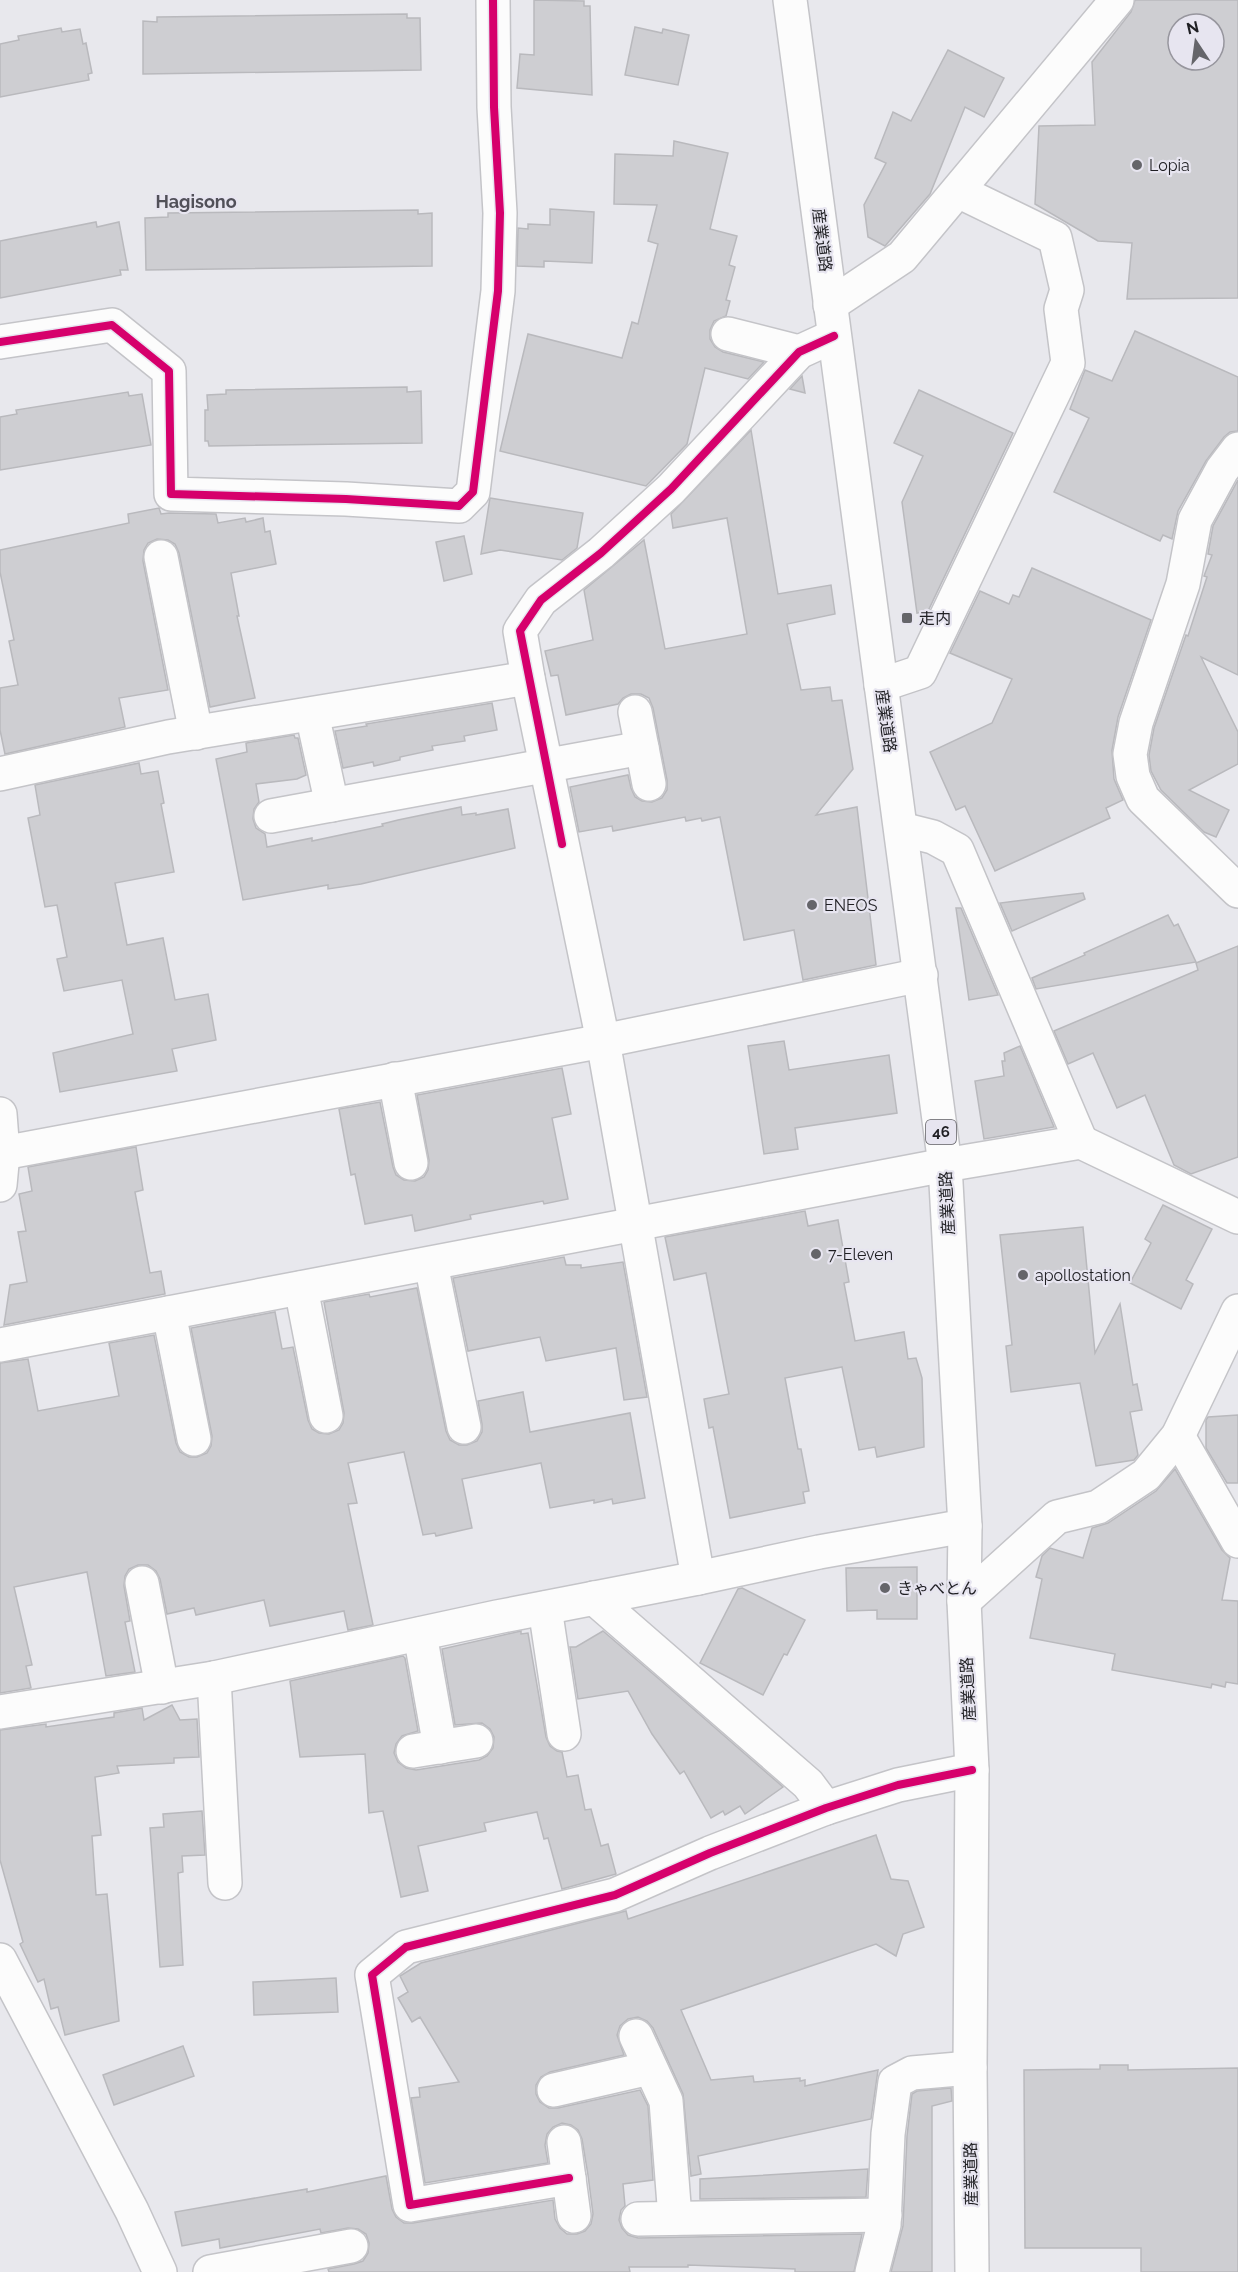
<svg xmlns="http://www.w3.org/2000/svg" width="1238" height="2272" font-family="Raleway,'Noto Sans JP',sans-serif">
  <rect width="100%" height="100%" fill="#e8e8ed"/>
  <g fill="#ceced2" stroke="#b9b9bd" stroke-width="1.5" fill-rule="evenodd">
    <polygon points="534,0 584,1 584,6 590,6 592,95 517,88 520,54 534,55"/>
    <path d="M1135 0H1238V298L1127 299 1132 243 1098 241 1035 204 1039 126 1095 125 1092 62 1131 12ZM1178 24H1214V60H1178Z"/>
    <polygon points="407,14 407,18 420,18 421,70 143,74 143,21 157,22 157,17"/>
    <polygon points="635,27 662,33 663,29 689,35 678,85 625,75"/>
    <polygon points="61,28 62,32 80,29 83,44 86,43 92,73 88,74 89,80 0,97 0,44 19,40 18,36"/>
    <polygon points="948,50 1004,78 984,117 965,107 930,194 885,246 868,237 864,205 886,163 875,158 893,112 911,121"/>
    <polygon points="674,141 728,153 710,229 737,236 729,265 735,267 726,300 730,301 726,316 714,321 710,330 710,339 715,347 723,352 764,362 748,379 705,368 687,444 646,486 500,451 528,334 622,358 632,322 638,324 658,244 648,241 657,205 614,204 615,154 673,156"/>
    <polygon points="550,209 594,212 592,263 544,261 544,267 517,266 518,228 528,229 528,224 550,225"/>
    <polygon points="418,210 418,214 432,213 432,266 146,270 145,218 168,217 168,213"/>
    <polygon points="96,222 97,227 119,222 128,270 120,270 121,275 0,298 0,241"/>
    <polygon points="1135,331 1238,377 1238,431 1230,432 1224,437 1206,461 1178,511 1172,539 1163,535 1160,541 1054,492 1089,418 1070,409 1085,370 1112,381"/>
    <polygon points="802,376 805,393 790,389"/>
    <polygon points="407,387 407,392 421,391 422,443 209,446 208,441 205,441 205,410 208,410 207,395 226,394 226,390"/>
    <polygon points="919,390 1013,433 928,611 917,613 902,502 923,456 894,443"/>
    <polygon points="128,392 129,396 142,394 151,445 0,470 0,417 17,414 16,410"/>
    <polygon points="751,430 778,594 831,585 835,614 787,624 801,690 830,687 832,701 842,700 853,769 816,815 857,807 876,965 803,980 794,930 744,940 720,817 702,821 701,818 686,821 685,817 613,831 612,826 579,832 570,787 628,775 631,788 635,797 642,801 652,802 662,798 667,790 667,780 653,708 649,698 641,694 631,694 623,698 618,704 566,715 558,675 551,676 545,651 593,640 584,590 644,540 665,649 747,634 727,518 673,528 671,514"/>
    <polygon points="1238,480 1238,675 1201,657 1238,732 1238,764 1189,790 1229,810 1216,837 1204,832 1161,790 1151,771 1149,755 1154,728 1186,635 1188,636 1207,577 1204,576 1212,555 1208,554 1213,526"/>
    <polygon points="490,498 583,513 577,548 562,560 500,550 481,554"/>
    <polygon points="159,508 161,514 169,513 216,514 218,523 245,518 246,522 263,518 265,532 270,531 276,564 231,573 239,616 237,616 255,698 210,707 179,553 175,544 168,540 157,539 148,543 144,550 143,561 168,690 119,698 125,727 5,754 0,730 0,688 18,685 9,641 14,640 0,572 0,550 129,523 128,514"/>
    <polygon points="464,536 472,574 444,581 436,542"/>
    <polygon points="1032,568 1151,620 1118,717 1112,750 1114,779 1123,800 1106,808 1110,818 995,871 965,806 956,810 930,752 992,723 1012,679 950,653 980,591 1009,604 1013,595 1019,597"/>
    <polygon points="492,703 497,730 464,736 465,741 432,746 433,750 400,757 400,760 374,766 373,762 343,768 335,731 367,726 366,724"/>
    <polygon points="294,735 295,738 298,738 306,775 297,779 256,784 259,802 254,809 253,819 256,828 265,834 267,847 312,838 312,841 383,826 382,824 398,820 461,807 462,815 476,813 476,815 508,809 515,848 361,884 328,889 328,885 243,900 216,759 247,752 246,743"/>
    <polygon points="139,763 141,774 158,771 164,803 161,804 174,872 115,883 127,945 163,938 175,1000 208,994 216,1040 172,1049 177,1071 60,1092 53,1053 133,1034 122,980 64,991 57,959 67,957 57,905 45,907 28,818 40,815 35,785"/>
    <polygon points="1083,893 1085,899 1012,931 1000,903"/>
    <polygon points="956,908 961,908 998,995 969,1000"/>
    <polygon points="1168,915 1174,926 1178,924 1196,962 1036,989 1032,978 1085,955 1084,953"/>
    <polygon points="1238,946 1238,1157 1191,1174 1174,1165 1145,1095 1117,1108 1093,1053 1068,1064 1054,1031 1198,970 1196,963"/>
    <polygon points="784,1041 789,1070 889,1055 897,1113 795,1128 798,1149 764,1154 748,1046"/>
    <polygon points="1020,1046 1054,1127 984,1139 975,1081 1004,1076 1002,1061 1005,1061 1004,1053"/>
    <polygon points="562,1068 571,1114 552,1118 568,1199 544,1204 543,1201 470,1215 471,1219 415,1231 412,1215 365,1224 355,1174 351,1175 339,1109 380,1102 393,1167 396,1175 404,1180 415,1181 424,1177 428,1170 429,1160 417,1095"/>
    <polygon points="136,1147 143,1190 135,1192 150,1273 161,1271 165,1294 4,1325 10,1285 27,1282 18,1232 26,1231 19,1194 32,1191 28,1167"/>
    <polygon points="1163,1205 1212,1229 1186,1280 1193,1284 1181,1309 1130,1283 1151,1243 1145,1239"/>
    <polygon points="805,1211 808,1226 838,1220 849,1282 844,1283 855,1341 904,1332 908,1359 916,1358 922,1378 924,1447 877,1457 875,1447 859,1450 842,1367 785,1378 798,1449 801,1449 809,1491 803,1492 805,1503 730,1518 713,1427 709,1428 704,1399 729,1394 706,1273 674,1280 665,1237"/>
    <polygon points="1083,1227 1095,1353 1120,1304 1133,1385 1137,1384 1142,1410 1130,1412 1138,1455 1134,1460 1096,1466 1080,1383 1011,1392 1006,1346 1012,1345 1000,1235"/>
    <polygon points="564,1257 566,1265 581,1265 581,1268 623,1262 647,1397 624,1400 616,1348 546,1361 540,1337 468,1351 453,1278"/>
    <polygon points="417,1288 446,1431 450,1440 459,1445 467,1445 477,1441 482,1432 482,1424 478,1401 523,1392 530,1432 630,1413 645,1498 613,1504 612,1499 594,1503 594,1500 550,1508 541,1463 462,1479 472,1528 436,1536 435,1533 423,1535 404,1452 348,1463 357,1503 348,1504 373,1625 348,1630 344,1611 270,1626 264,1600 196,1615 194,1608 167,1614 160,1579 156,1571 148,1565 138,1565 129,1569 125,1576 124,1586 130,1621 125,1622 135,1672 106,1676 87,1572 14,1587 32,1665 26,1666 31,1688 0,1693 0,1363 28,1359 38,1411 119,1396 109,1343 154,1335 176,1443 180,1452 189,1457 197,1457 207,1453 211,1446 212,1436 191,1328 275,1312 282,1349 293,1347 308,1420 312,1429 319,1433 329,1434 339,1430 343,1423 344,1413 324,1302 369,1294 370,1297"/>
    <polygon points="1238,1415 1238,1483 1227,1483 1206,1448 1206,1420 1208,1417"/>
    <polygon points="1175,1469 1222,1550 1230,1558 1222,1600 1238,1601 1238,1684 1226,1682 1225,1687 1212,1684 1211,1688 1112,1670 1115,1654 1030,1638 1042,1579 1036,1577 1042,1556 1050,1548 1083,1558 1092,1528 1108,1523 1156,1491"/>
    <polygon points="917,1567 917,1619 877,1619 877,1610 847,1611 846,1568"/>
    <polygon points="742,1588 805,1620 787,1655 784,1654 763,1695 700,1663 738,1589"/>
    <polygon points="521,1631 521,1634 528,1633 546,1737 550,1746 557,1751 562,1752 567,1777 578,1775 585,1810 591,1809 601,1846 608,1844 616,1874 562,1889 548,1838 544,1839 537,1812 484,1823 486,1831 418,1846 428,1891 401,1897 383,1811 369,1813 365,1754 300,1757 290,1681 403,1656 405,1658 418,1731 402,1736 396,1744 394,1753 398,1762 406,1768 416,1770 479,1760 487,1756 493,1748 494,1737 490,1729 482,1723 455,1725 442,1649"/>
    <polygon points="603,1631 659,1679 783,1787 745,1814 740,1806 725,1815 723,1811 711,1818 684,1771 680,1774 652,1734 628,1691 578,1699 570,1647 576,1647"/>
    <polygon points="172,1705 180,1720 197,1719 199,1757 174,1758 174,1763 117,1766 119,1773 95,1777 101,1835 92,1836 96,1895 107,1894 119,2021 65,2035 58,2007 51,2009 44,1979 38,1982 20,1944 23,1942 0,1860 0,1730 46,1724 46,1727 114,1717 114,1713 142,1708 144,1720"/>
    <polygon points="202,1811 205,1855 182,1856 183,1872 178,1873 183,1965 160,1967 150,1828 164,1827 163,1814"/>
    <polygon points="876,1835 891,1879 908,1881 924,1927 903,1934 896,1956 876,1944 681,2010 711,2080 753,2076 754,2082 800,2078 800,2081 805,2080 805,2086 878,2070 871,2119 698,2156 701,2174 691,2176 683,2094 653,2028 647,2021 638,2017 628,2019 620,2026 617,2035 624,2055 550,2072 541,2077 536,2085 536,2094 540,2102 549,2108 558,2108 640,2090 648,2106 653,2180 623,2184 625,2206 621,2210 619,2220 622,2228 628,2235 638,2238 862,2234 854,2272 795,2272 795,2269 688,2265 688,2267 629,2267 630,2272 329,2272 328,2269 354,2264 363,2261 368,2253 369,2243 366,2234 358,2229 348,2228 321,2233 320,2229 220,2248 219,2239 182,2246 175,2212 307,2189 307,2192 386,2176 392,2209 396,2217 404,2223 413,2223 553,2200 555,2219 560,2228 567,2234 577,2234 585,2231 591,2224 593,2214 588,2175 582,2139 578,2130 571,2125 562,2123 553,2127 547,2134 545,2145 548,2163 425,2183 411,2098 420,2097 419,2088 459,2082 420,2017 412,2022 398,1998 408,1992 400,1976 421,1963 626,1911 628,1919"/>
    <polygon points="336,1978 338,2012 254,2015 253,1982"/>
    <polygon points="183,2046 194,2076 114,2105 103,2075"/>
    <polygon points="1100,2065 1128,2065 1128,2070 1238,2068 1238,2272 1141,2272 1141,2248 1025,2248 1024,2070 1100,2069"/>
    <polygon points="951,2088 952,2101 932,2106 932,2272 891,2272 903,2226 907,2136 912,2094 917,2091"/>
    <polygon points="868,2169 866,2197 700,2199 700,2179"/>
  </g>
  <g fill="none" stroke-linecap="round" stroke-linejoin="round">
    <defs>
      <g id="minor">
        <polyline points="830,305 902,257 1117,0"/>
        <polyline points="728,334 799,352"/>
        <polyline points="0,342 112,325 169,371 171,494 346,499 459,506 473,492 498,291 500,213 494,107 493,0"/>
        <polyline points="1238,449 1222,470 1195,520 1183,584 1136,723 1130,754 1133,776 1143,799 1238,891"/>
        <polyline points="161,557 196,733"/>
        <polyline points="881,685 920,672 1068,363 1061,309 1067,290 1055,238 958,191"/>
        <polyline points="635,712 649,784"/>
        <polyline points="312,714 332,805"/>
        <polyline points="0,774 168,737 528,678"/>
        <polyline points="271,816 642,748"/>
        <polyline points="901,829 933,837 957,850 1081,1142"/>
        <polyline points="395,1079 411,1163"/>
        <polyline points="0,1114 3,1153 0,1185"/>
        <polyline points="3,1153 603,1041 921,975"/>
        <polyline points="431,1264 464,1427"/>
        <polyline points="301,1288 326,1416"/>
        <polyline points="169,1313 194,1439"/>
        <polyline points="0,1345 945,1165 1081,1142 1238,1217"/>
        <polyline points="1178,1436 1238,1541"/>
        <polyline points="698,1578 603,1041 528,678 520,631 541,600 601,553 671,489 799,352 834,336"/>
        <polyline points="142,1583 162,1687"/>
        <polyline points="594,1598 808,1784 826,1808"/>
        <polyline points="964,1601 1057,1517 1098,1507 1146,1475 1178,1436 1238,1311"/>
        <polyline points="545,1608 564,1734"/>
        <polyline points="420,1634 440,1747"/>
        <polyline points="214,1678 225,1883"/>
        <polyline points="0,1712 214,1678 497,1617 698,1578 819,1552 965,1526"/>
        <polyline points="413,1751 476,1741"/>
        <polyline points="0,1960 132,2211 160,2272"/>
        <polyline points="636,2036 666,2101 675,2218"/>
        <polyline points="554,2090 650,2068"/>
        <polyline points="564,2142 574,2216"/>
        <polyline points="569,2178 410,2205 372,1975 406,1947 615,1895 710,1853 826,1808 898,1785 972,1770"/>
        <polyline points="638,2219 885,2215"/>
        <polyline points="210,2272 351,2246"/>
        <polyline points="872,2272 884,2225 888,2134 895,2082 912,2073 970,2068"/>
      </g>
      <polyline id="major" points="790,0 945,1165 965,1526 964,1601 972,1770 970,2068 972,2272"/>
    </defs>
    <use href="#minor" stroke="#c4c4c8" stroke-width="36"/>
    <use href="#major" stroke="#c4c4c8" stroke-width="36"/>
    <use href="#minor" stroke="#fcfcfc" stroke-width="33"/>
    <use href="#major" stroke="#fcfcfc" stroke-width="33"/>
    <defs>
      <g id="cycleway">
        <polyline points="0,342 112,325 169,371 171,494 346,499 459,506 473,492 498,291 500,213 494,107 493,0"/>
        <polyline points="562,844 520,631 541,600 601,553 671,489 799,352 834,336"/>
        <polyline points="569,2178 410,2205 372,1975 406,1947 615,1895 710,1853 826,1808 898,1785 972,1770"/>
      </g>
    </defs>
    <use href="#cycleway" stroke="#e7e5f0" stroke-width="11"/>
    <use href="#cycleway" stroke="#d6006c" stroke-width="8"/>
  </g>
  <g fill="#65656a" stroke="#e7e5f0" stroke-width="2">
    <circle cx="1137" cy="165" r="6"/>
    <rect x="901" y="612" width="12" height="12" rx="3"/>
    <circle cx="812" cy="905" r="6"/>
    <circle cx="816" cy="1254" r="6"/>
    <circle cx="1023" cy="1275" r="6"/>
    <circle cx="885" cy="1588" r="6"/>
  </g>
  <g text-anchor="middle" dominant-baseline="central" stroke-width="4.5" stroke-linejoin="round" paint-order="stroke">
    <rect fill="#e7e5f0" stroke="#5b5a60" stroke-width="1.5" x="926" y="1120" width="30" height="24" rx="4.5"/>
    <g font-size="15" font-weight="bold" fill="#1f1f23">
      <text x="941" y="1132">46</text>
    </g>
    <g font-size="16" fill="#1f1f23" stroke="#e7e5f0" text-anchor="start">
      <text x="1149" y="165">Lopia</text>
      <text x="919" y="618">走内</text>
      <text x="824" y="905">ENEOS</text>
      <text x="828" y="1254">7-Eleven</text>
      <text x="1035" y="1275">apollostation</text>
      <text x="897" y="1588">きゃべとん</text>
    </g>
    <g font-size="16" fill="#1f1f23" stroke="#e7e5f0">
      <text transform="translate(822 240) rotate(83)">産業道路</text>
      <text transform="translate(886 721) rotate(82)">産業道路</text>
      <text transform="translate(947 1203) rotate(-93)">産業道路</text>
      <text transform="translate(968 1689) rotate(-93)">産業道路</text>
      <text transform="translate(971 2174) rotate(-91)">産業道路</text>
    </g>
    <g font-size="18" font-weight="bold" fill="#515059" stroke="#e7e5f0">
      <text x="196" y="201">Hagisono</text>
    </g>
  </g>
  <g transform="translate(1196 42) rotate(347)"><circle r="28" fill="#e7e5f0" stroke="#97969e" stroke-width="1.5"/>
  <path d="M0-4.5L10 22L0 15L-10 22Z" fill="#65656a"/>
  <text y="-9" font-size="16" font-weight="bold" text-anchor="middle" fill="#1f1f23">N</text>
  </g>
</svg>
